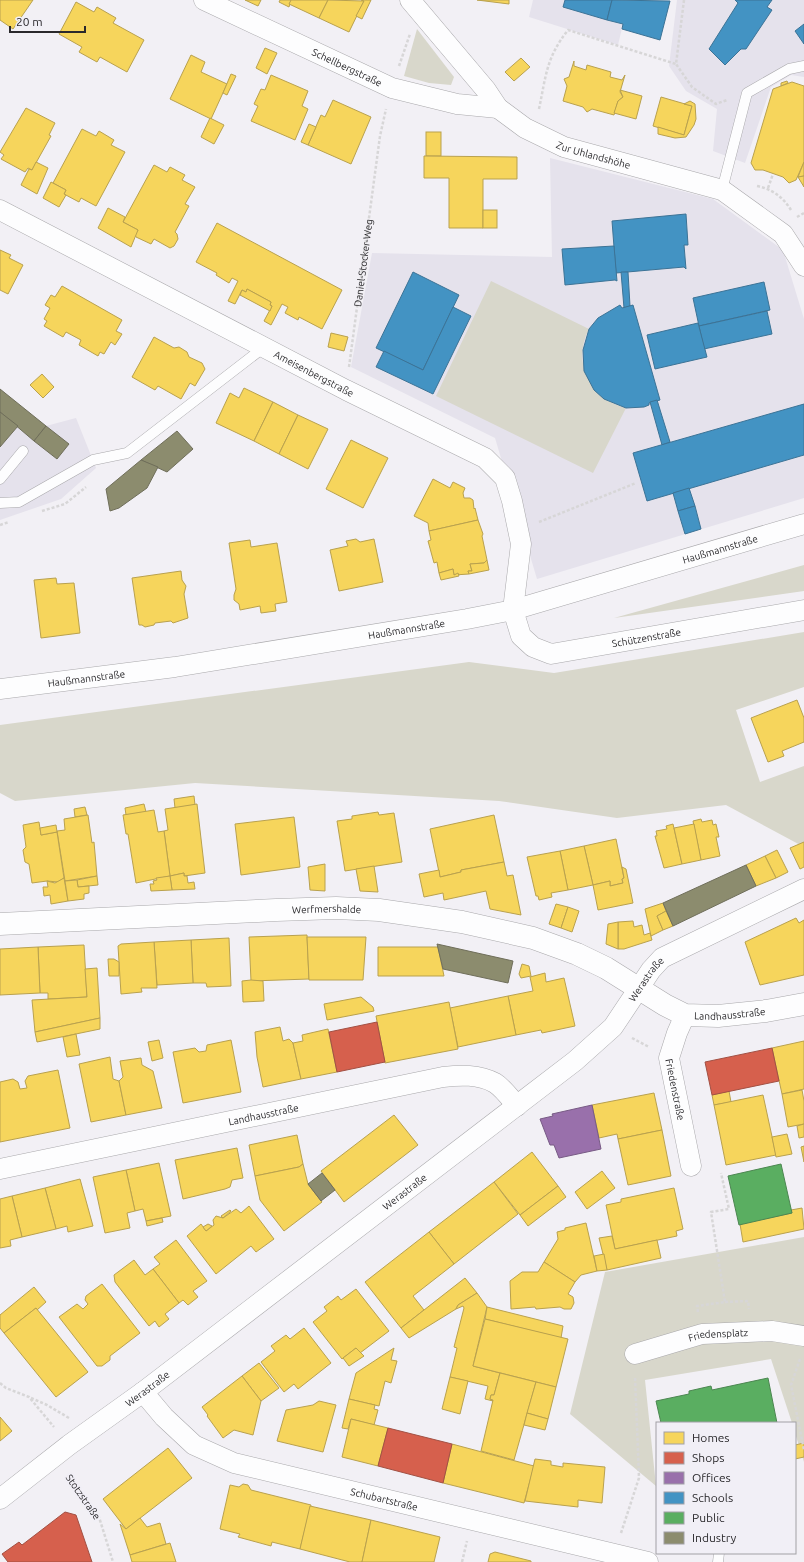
<svg xmlns="http://www.w3.org/2000/svg" width="804" height="1562" font-family="Ubuntu,sans-serif">
  <rect width="100%" height="100%" fill="#f2f0f5"/>
  <g fill="#e5e2ec">
    <polygon points="533,0 612,0 607,20 623,24 618,45 529,17"/>
    <polygon points="677,0 804,0 804,77 791,75 771,87 745,163 713,151 717,109 686,91 669,66"/>
    <polygon points="550,158 713,199 783,250 804,319 804,498 537,579 495,438 351,367 372,253 552,257"/>
    <polygon points="0,389 46,426 76,418 96,468 61,499 0,520"/>
  </g>
  <g fill="#d8d7cb">
    <polygon points="417,29 454,77 451,85 429,83 404,76"/>
    <path d="M491 281 589 329C571 363 591 399 626 408L593 473 436 396Z"/>
    <polygon points="804,565 804,591 614,618"/>
    <polygon points="804,632 804,687 736,710 760,782 804,766 804,847 726,805 617,818 499,801 195,783 15,801 0,793 0,725 469,662 554,673"/>
    <polygon points="804,1237 804,1462 795,1433 795,1423 792,1423 771,1359 645,1380 656,1486 570,1414 605,1272"/>
  </g>
  <g fill="#f6d55c" stroke="#b9a14e">
    <polygon points="0,0 33,0 13,29 0,20"/>
    <polygon points="245,0 261,0 258,6"/>
    <polygon points="280,0 291,0 289,7 279,2"/>
    <polygon points="291,0 328,0 319,18 289,4"/>
    <polygon points="328,0 364,1 349,32 319,18"/>
    <polygon points="361,0 371,0 362,19 356,16 364,1"/>
    <polygon points="477,0 509,0 509,4"/>
    <polygon points="76,2 94,12 97,7 116,18 113,23 144,40 127,72 100,57 97,62 79,52 82,47 59,34"/>
    <polygon points="265,48 277,53 267,74 256,68"/>
    <polygon points="191,55 205,62 201,72 227,84 211,119 170,99"/>
    <polygon points="521,58 530,67 514,81 505,72"/>
    <polygon points="574,61 574,66 586,70 587,65 611,72 610,77 622,80 625,75 620,92 623,97 618,101 614,115 592,109 587,112 583,107 563,101 567,86 564,79 569,77"/>
    <polygon points="231,74 236,76 227,95 223,93"/>
    <polygon points="271,75 308,91 302,106 308,109 295,140 251,121 258,106 254,104 261,89 265,90"/>
    <polygon points="787,81 788,83 781,86 781,83"/>
    <polygon points="792,82 804,86 804,162 796,180 789,183 783,177 763,170 755,170 751,163 773,89"/>
    <polygon points="620,90 642,96 636,119 614,113 618,101 623,97"/>
    <polygon points="661,97 692,106 684,135 653,126"/>
    <polygon points="333,100 371,117 351,164 308,145 321,115 325,117"/>
    <polygon points="690,101 695,104 696,119 694,125 686,137 675,138 658,134 658,127 684,135 692,106 684,104"/>
    <polygon points="26,108 55,123 49,135 51,136 32,170 28,168 25,172 1,159 4,155 0,152"/>
    <polygon points="210,118 224,125 214,144 201,137"/>
    <polygon points="309,124 316,127 308,145 301,142"/>
    <polygon points="82,129 96,136 99,131 114,140 111,145 125,152 96,206 81,198 79,202 64,194 66,190 53,183"/>
    <rect x="426" y="132" width="15" height="24"/>
    <polygon points="424,156 517,157 517,179 483,179 483,228 449,228 449,178 424,178"/>
    <polygon points="36,162 48,168 37,194 21,185 29,169 32,170"/>
    <polygon points="804,162 804,176 798,177"/>
    <polygon points="154,165 167,172 170,167 185,175 182,180 195,187 185,204 189,206 175,232 177,234 178,239 174,246 170,248 154,239 151,244 136,237 135,235 138,230 123,222"/>
    <polygon points="804,176 804,187 798,177"/>
    <polygon points="51,182 66,190 64,194 66,195 59,207 43,198"/>
    <polygon points="108,208 125,217 123,222 138,230 131,247 98,228"/>
    <rect x="483" y="210" width="14" height="18"/>
    <polygon points="217,223 342,290 322,329 299,317 298,320 285,313 288,307 282,304 271,325 264,321 272,306 270,305 271,302 247,289 246,292 242,290 235,304 228,301 238,281 232,278 229,283 216,275 217,273 196,262"/>
    <polygon points="0,250 11,255 9,258 23,265 8,294 0,290"/>
    <polygon points="62,286 122,320 116,331 122,334 115,345 111,342 104,354 100,352 98,356 79,345 81,340 66,332 63,337 44,326 47,321 44,319 50,308 45,305 51,295 55,297"/>
    <polygon points="247,289 271,302 270,305 272,306 270,311 240,295 242,290 246,292"/>
    <polygon points="331,333 348,337 344,351 328,347"/>
    <polygon points="154,337 174,348 179,347 187,352 189,357 202,363 205,369 195,386 190,383 181,399 158,386 155,390 132,377"/>
    <polygon points="42,374 54,387 43,398 30,385"/>
    <polygon points="244,388 273,402 254,441 216,423 230,393 239,398"/>
    <polygon points="273,402 298,415 279,454 254,441"/>
    <polygon points="298,415 328,429 308,469 279,454"/>
    <polygon points="351,440 388,458 363,508 326,489"/>
    <polygon points="433,479 450,488 453,482 465,488 463,493 464,498 470,498 473,500 474,509 475,508 478,520 429,531 428,523 414,516"/>
    <polygon points="478,520 483,534 482,536 487,560 484,563 470,564 472,571 468,571 469,574 454,575 453,569 439,573 437,562 434,563 428,541 431,540 429,531"/>
    <polygon points="356,539 360,542 374,539 383,582 339,591 330,550 348,546 346,541"/>
    <polygon points="250,540 251,547 277,543 287,602 275,604 276,611 261,613 260,606 240,610 239,604 234,600 234,595 236,589 229,543"/>
    <polygon points="487,560 489,570 469,574 468,571 472,571 470,564 484,563"/>
    <polygon points="453,569 454,575 458,573 459,576 441,580 439,573"/>
    <polygon points="181,571 182,580 186,586 184,594 188,618 173,623 171,621 155,623 154,625 145,627 142,625 139,625 132,578"/>
    <polygon points="56,578 57,584 74,583 80,633 41,638 34,580"/>
    <polygon points="797,700 804,718 804,742 782,751 784,756 768,762 751,718"/>
    <polygon points="194,796 195,805 175,808 174,799"/>
    <polygon points="144,804 146,812 126,815 125,808"/>
    <polygon points="197,804 205,873 184,876 184,873 170,876 164,831 168,830 165,809"/>
    <polygon points="85,807 87,815 75,817 74,809"/>
    <polygon points="154,810 158,832 164,831 170,876 136,883 128,834 126,834 123,815"/>
    <polygon points="378,812 379,815 394,813 402,862 345,871 337,821 352,819 352,816"/>
    <polygon points="88,815 92,843 94,842 97,876 65,881 57,831 65,830 64,819"/>
    <polygon points="494,815 504,862 461,870 461,872 440,877 430,829"/>
    <polygon points="294,817 300,867 241,875 235,824"/>
    <polygon points="701,819 702,822 712,820 713,825 716,824 719,837 716,837 720,856 701,860 693,821"/>
    <polygon points="39,822 41,835 57,832 64,878 58,882 47,881 32,883 29,864 25,862 23,850 26,847 23,825"/>
    <polygon points="673,824 682,864 664,868 655,836 657,836 656,831 667,829 666,826"/>
    <polygon points="694,824 701,860 682,864 674,828"/>
    <polygon points="56,825 57,832 41,835 40,828"/>
    <polygon points="616,839 624,878 622,879 623,883 610,886 610,881 593,885 584,846"/>
    <polygon points="804,842 804,867 800,869 790,848"/>
    <polygon points="584,846 593,885 568,890 560,851"/>
    <polygon points="777,850 788,872 776,878 765,856"/>
    <polygon points="560,851 568,890 551,893 552,897 539,900 538,896 536,896 527,857"/>
    <polygon points="765,856 776,878 756,886 746,865"/>
    <polygon points="504,862 507,876 513,875 521,915 490,909 486,891 444,900 443,893 424,897 419,874 439,870 440,877 461,872 461,870"/>
    <polygon points="325,864 325,891 310,890 308,867"/>
    <polygon points="374,866 378,892 360,891 356,869"/>
    <polygon points="622,867 626,869 633,903 598,910 593,885 610,881 610,886 623,883 622,879 624,878"/>
    <polygon points="184,873 184,876 187,876 188,883 194,882 195,889 172,890 170,876"/>
    <polygon points="97,876 98,885 78,887 77,880"/>
    <polygon points="170,876 172,890 151,891 150,884 154,884 153,881 157,880 156,878"/>
    <polygon points="64,878 68,901 51,904 50,895 44,896 43,887 48,887 47,881 55,883"/>
    <polygon points="77,880 78,887 89,886 89,893 84,894 84,899 68,901 65,881"/>
    <polygon points="663,903 666,911 657,916 663,930 651,936 645,909"/>
    <polygon points="556,904 568,907 561,928 549,924"/>
    <polygon points="568,907 579,911 572,932 561,928"/>
    <polygon points="666,911 673,926 663,930 657,916"/>
    <polygon points="796,918 799,923 804,920 804,975 760,985 745,942"/>
    <polygon points="633,921 634,927 642,925 644,935 650,933 652,940 624,949 618,949 618,922"/>
    <polygon points="618,922 618,949 606,944 608,924"/>
    <polygon points="307,935 309,979 251,981 249,937"/>
    <polygon points="307,937 366,937 363,980 309,980"/>
    <polygon points="229,938 231,986 207,987 206,983 193,983 191,940"/>
    <polygon points="191,940 193,983 157,985 154,942"/>
    <polygon points="154,942 157,988 141,988 142,992 121,994 118,946 121,944"/>
    <polygon points="84,945 87,997 48,999 48,993 40,993 38,947"/>
    <polygon points="38,947 40,993 0,995 0,949"/>
    <polygon points="378,947 438,947 444,976 378,976"/>
    <polygon points="108,959 114,959 119,962 119,976 109,976"/>
    <polygon points="522,964 529,966 531,976 521,978 519,974"/>
    <polygon points="97,968 100,1018 35,1032 32,1000 87,997 85,969"/>
    <polygon points="545,973 546,982 564,978 575,1026 542,1033 541,1030 516,1035 508,996 533,991 530,977"/>
    <polygon points="251,980 263,981 264,1001 243,1002 242,981"/>
    <polygon points="508,996 516,1035 458,1047 450,1008"/>
    <polygon points="361,997 373,1007 374,1011 327,1020 324,1004"/>
    <polygon points="449,1002 458,1049 385,1063 376,1016"/>
    <polygon points="100,1018 100,1029 37,1042 35,1032"/>
    <polygon points="280,1027 283,1041 289,1039 293,1043 301,1079 263,1087 257,1057 255,1032"/>
    <polygon points="328,1029 337,1072 301,1079 293,1043 303,1041 302,1035"/>
    <polygon points="76,1034 80,1055 67,1057 63,1037"/>
    <polygon points="159,1040 163,1058 152,1061 148,1042"/>
    <polygon points="231,1040 241,1092 183,1103 173,1052 195,1048 199,1052 206,1051 207,1045"/>
    <polygon points="804,1041 804,1089 782,1094 772,1048"/>
    <polygon points="110,1057 113,1079 119,1081 126,1115 91,1122 79,1064"/>
    <polygon points="141,1058 142,1065 153,1071 162,1108 126,1115 119,1081 123,1077 120,1061"/>
    <polygon points="58,1070 70,1128 0,1142 0,1082 13,1079 18,1082 20,1089 27,1088 25,1081 28,1076"/>
    <polygon points="802,1090 804,1101 804,1124 788,1127 782,1094"/>
    <polygon points="729,1091 731,1102 714,1105 712,1095"/>
    <polygon points="654,1093 662,1130 618,1139 617,1134 599,1138 592,1105"/>
    <polygon points="763,1095 776,1155 726,1165 714,1105"/>
    <polygon points="394,1115 418,1145 344,1202 321,1171"/>
    <polygon points="804,1124 804,1137 799,1138 797,1126"/>
    <polygon points="662,1130 671,1176 628,1185 618,1139"/>
    <polygon points="787,1134 792,1154 776,1157 772,1137"/>
    <polygon points="297,1135 303,1164 299,1167 255,1176 249,1145"/>
    <polygon points="804,1146 804,1162 801,1147"/>
    <polygon points="237,1148 243,1178 232,1180 230,1187 225,1189 183,1199 175,1160"/>
    <polygon points="532,1152 558,1186 520,1215 494,1182"/>
    <polygon points="159,1163 171,1216 146,1221 143,1209 135,1211 126,1170"/>
    <polygon points="303,1164 308,1184 322,1202 284,1231 260,1200 255,1176 299,1167"/>
    <polygon points="126,1170 135,1211 127,1213 130,1228 105,1233 93,1177"/>
    <polygon points="602,1171 615,1188 587,1209 575,1192"/>
    <polygon points="80,1179 93,1226 68,1232 67,1226 56,1229 45,1188"/>
    <polygon points="494,1182 518,1214 454,1264 429,1232"/>
    <polygon points="558,1186 566,1197 528,1226 520,1215"/>
    <polygon points="45,1188 56,1229 22,1237 12,1196"/>
    <polygon points="674,1188 683,1229 676,1231 677,1236 615,1249 606,1205 621,1202 621,1199"/>
    <polygon points="12,1196 22,1237 10,1240 11,1246 0,1248 0,1199"/>
    <polygon points="249,1206 274,1239 256,1252 251,1246 216,1274 187,1236 201,1224 206,1231 214,1225 213,1220 216,1216 223,1218 236,1209 241,1213"/>
    <polygon points="802,1208 804,1229 743,1242 740,1224 792,1213 791,1210"/>
    <polygon points="230,1210 231,1211 223,1218 221,1216"/>
    <polygon points="162,1218 163,1222 147,1226 146,1221"/>
    <polygon points="586,1223 597,1271 581,1275 575,1282 544,1262 558,1239 557,1232 565,1230 565,1228"/>
    <polygon points="208,1224 212,1226 206,1231 203,1227"/>
    <polygon points="429,1232 454,1264 413,1296 424,1310 401,1328 365,1282"/>
    <polygon points="612,1236 615,1249 657,1240 661,1258 607,1270 599,1238"/>
    <polygon points="176,1240 207,1281 193,1291 198,1297 188,1305 183,1300 179,1303 153,1269 160,1264 154,1257"/>
    <polygon points="604,1254 607,1270 597,1271 594,1256"/>
    <polygon points="134,1260 145,1275 153,1269 179,1303 165,1314 169,1319 159,1327 155,1321 149,1326 115,1282 114,1275"/>
    <polygon points="544,1262 575,1282 568,1294 573,1297 574,1303 571,1309 564,1309 560,1307 536,1309 535,1307 511,1309 510,1281 522,1272 538,1272"/>
    <polygon points="465,1278 477,1293 458,1305 456,1309 409,1338 401,1328"/>
    <polygon points="102,1284 140,1333 110,1356 110,1360 102,1366 97,1366 59,1317 77,1304 83,1309 88,1304 85,1300 86,1296"/>
    <polygon points="34,1287 46,1302 37,1310 36,1308 4,1333 0,1328 0,1315"/>
    <polygon points="356,1289 389,1331 360,1353 356,1348 342,1359 313,1322 327,1311 324,1307 338,1296 341,1300"/>
    <polygon points="477,1293 487,1307 473,1366 500,1373 494,1395 491,1395 490,1399 493,1401 485,1399 488,1386 450,1377 457,1348 454,1347 464,1308 463,1306 456,1309 458,1305"/>
    <polygon points="487,1307 563,1326 561,1338 485,1319"/>
    <polygon points="36,1308 88,1372 56,1397 4,1333"/>
    <polygon points="485,1319 568,1339 556,1387 473,1366"/>
    <polygon points="304,1328 331,1363 298,1389 294,1384 284,1392 261,1362 275,1351 271,1346 286,1335 290,1339"/>
    <polygon points="356,1348 364,1356 349,1366 343,1358"/>
    <polygon points="394,1348 391,1360 397,1361 391,1383 385,1381 379,1406 349,1399 356,1373"/>
    <polygon points="259,1363 279,1388 261,1401 242,1376"/>
    <polygon points="500,1373 536,1382 514,1460 481,1451 493,1400 490,1399 491,1395 494,1395"/>
    <polygon points="242,1376 261,1401 253,1435 234,1430 223,1438 207,1416 208,1415 202,1407"/>
    <polygon points="450,1377 468,1381 460,1414 442,1409"/>
    <polygon points="536,1382 556,1387 548,1419 527,1413"/>
    <polygon points="349,1399 375,1405 374,1409 378,1410 374,1425 351,1419 348,1429 342,1428"/>
    <polygon points="319,1401 336,1405 323,1452 277,1441 286,1410 313,1405"/>
    <polygon points="527,1413 548,1419 545,1430 524,1425"/>
    <polygon points="0,1417 12,1431 0,1441"/>
    <polygon points="351,1419 388,1428 378,1466 342,1457"/>
    <polygon points="804,1443 804,1457 795,1459 795,1445"/>
    <polygon points="452,1444 534,1466 524,1503 443,1483"/>
    <polygon points="168,1448 192,1478 126,1529 103,1499"/>
    <polygon points="535,1459 551,1461 551,1465 563,1467 563,1463 605,1467 602,1503 578,1500 578,1507 525,1501"/>
    <polygon points="243,1484 248,1485 251,1490 311,1505 300,1549 272,1542 271,1546 238,1537 240,1534 220,1529 230,1485 239,1487"/>
    <polygon points="310,1506 371,1520 362,1562 350,1562 300,1549"/>
    <polygon points="140,1518 147,1527 160,1523 166,1544 130,1555 120,1524 126,1529"/>
    <polygon points="371,1520 440,1537 434,1562 362,1562"/>
    <polygon points="170,1543 176,1562 132,1562 130,1555"/>
    <polygon points="495,1552 531,1561 531,1562 488,1562 490,1554"/>
  </g>
  <g fill="#d6604d" stroke="#a25043">
    <polygon points="377,1022 385,1062 337,1072 329,1032"/>
    <polygon points="772,1048 779,1081 712,1095 705,1062"/>
    <polygon points="388,1428 452,1444 443,1483 378,1466"/>
    <polygon points="65,1512 76,1515 92,1562 8,1562 2,1554 19,1542 22,1545"/>
  </g>
  <polygon fill="#9970ab" stroke="#785b85" points="592,1105 601,1149 559,1158 554,1145 550,1145 540,1119 553,1116 552,1114"/>
  <g fill="#4393c3" stroke="#3c7396">
    <polygon points="565,0 612,0 607,20 563,7"/>
    <polygon points="612,0 670,1 660,40 622,29 623,24 607,20"/>
    <polygon points="735,0 772,0 767,7 772,10 746,49 741,49 725,65 709,49 738,3"/>
    <polygon points="804,24 804,44 795,31"/>
    <polygon points="686,214 688,245 684,245 686,269 684,267 616,273 612,221"/>
    <polygon points="614,246 617,281 615,280 565,285 562,249"/>
    <polygon points="413,272 459,295 423,370 376,348"/>
    <polygon points="621,272 628,272 630,306 624,308"/>
    <polygon points="764,282 770,310 699,326 693,298"/>
    <polygon points="620,305 622,308 633,305 660,400 649,403 649,405 644,407 626,408 604,399 594,390 584,371 583,350 589,329 598,318"/>
    <polygon points="453,307 471,316 433,394 376,367 384,351 423,370"/>
    <polygon points="767,311 772,334 704,349 699,326"/>
    <polygon points="698,323 707,357 655,369 647,335"/>
    <polygon points="657,400 670,442 662,445 650,402"/>
    <polygon points="804,404 804,455 647,501 633,453"/>
    <polygon points="689,488 695,506 678,511 673,493"/>
    <polygon points="695,506 701,529 685,534 678,511"/>
  </g>
  <g fill="#5aae61" stroke="#4c8651">
    <polygon points="781,1164 792,1213 739,1225 728,1176"/>
    <polygon points="768,1378 777,1423 661,1423 656,1401 689,1394 689,1391 711,1386 712,1390"/>
  </g>
  <g fill="#8c8c6e" stroke="#6f6e5a">
    <polygon points="0,389 46,426 34,441 0,412"/>
    <polygon points="0,412 18,426 0,447"/>
    <polygon points="46,426 69,444 57,459 34,441"/>
    <polygon points="177,431 193,449 167,472 141,460"/>
    <polygon points="141,460 158,467 147,488 119,508 110,511 106,489"/>
    <polygon points="746,865 756,886 673,926 663,903"/>
    <polygon points="437,944 513,961 508,983 443,969"/>
    <polygon points="322,1173 335,1190 321,1201 308,1184"/>
  </g>
  <g fill="none" stroke-linecap="round" stroke-linejoin="round">
    <defs>
      <g id="service">
        <polyline points="722,190 747,93 789,69 804,66"/>
        <polyline points="0,479 23,451"/>
        <polyline points="0,503 19,502 93,460 127,453 263,348"/>
        <polyline points="718,1562 719,1553"/>
      </g>
      <g id="minor">
        <path id="s2" d="M204 0 392 88 457 104 498 108"/>
        <path id="s3" d="M410 0 486 90 498 108 525 128 564 147 722 190 783 234 804 266"/>
        <path id="s4" d="M0 210 346 390 485 458 505 478 512 501 521 544 513 610 521 636 533 647 551 654 804 610"/>
        <path id="s5" d="M0 689 175 667 467 619 513 610 804 524"/>
        <path id="s6" d="M685 1015 677 1033 669 1058 691 1166"/>
        <path id="s7" d="M0 1169 443 1077C460 1075 479 1074 495 1083 503 1088 511 1099 517 1106"/>
        <path id="s8" d="M635 1354 702 1334 772 1331 804 1336"/>
        <path id="s9" d="M143 1392 164 1417 194 1445 234 1463 648 1562"/>
        <path id="s10" d="M0 1499 69 1445 143 1392 575 1061 613 1027 651 970 662 958 804 889"/>
      </g>
      <g id="tertiary">
        <path id="s11" d="M0 924 276 910 336 908 379 910 462 922 533 938 577 954 606 968 665 1005 685 1015 718 1016 766 1011 804 1004"/>
      </g>
    </defs>
    <use href="#service" stroke="#a9a8ab" stroke-width="11"/>
    <use href="#minor" stroke="#a9a8ab" stroke-width="21"/>
    <use href="#tertiary" stroke="#a9a8ab" stroke-width="23"/>
    <g stroke="#d7d6d7" stroke-width="2.5" stroke-dasharray="3 2" stroke-linecap="butt">
      <polyline points="684,0 676,64 692,87 716,104 727,100"/>
      <polyline points="399,66 410,34"/>
      <path d="M539 109C546 76 546 58 568 30L676 64"/>
      <path d="M757 186C772 189 783 197 791 210"/>
      <polyline points="768,188 773,174"/>
      <polyline points="797,217 804,213"/>
      <path id="s1" d="M349 367 380 136 386 109"/>
      <polyline points="42,511 65,504 86,487"/>
      <polyline points="539,522 636,483"/>
      <polyline points="0,525 9,522"/>
      <polyline points="632,1038 649,1047"/>
      <polyline points="725,1302 748,1301 749,1309"/>
      <polyline points="698,1312 697,1306 725,1302 711,1212 729,1209 721,1173"/>
      <polyline points="800,1359 791,1385 804,1450"/>
      <polyline points="0,1383 6,1388 29,1397 54,1427"/>
      <polyline points="31,1398 47,1405 69,1418"/>
      <polyline points="68,1475 99,1517 113,1562"/>
      <polyline points="621,1533 639,1478 635,1376"/>
      <polyline points="462,1562 467,1541"/>
    </g>
    <use href="#service" stroke="#fdfdfe" stroke-width="10"/>
    <use href="#minor" stroke="#fdfdfe" stroke-width="20"/>
    <use href="#tertiary" stroke="#fdfdfe" stroke-width="22"/>
  </g>
  <g text-anchor="middle" dominant-baseline="central" stroke-width="4" stroke-linejoin="round" paint-order="stroke">
    <g font-size="10" fill="#2a292c" stroke="#f1eff6">
      <text stroke="none"><textPath href="#s2" startOffset="158">Schellbergstraße</textPath></text>
      <text stroke="none"><textPath href="#s3" startOffset="247">Zur Uhlandshöhe</textPath></text>
      <text stroke="none"><textPath href="#s1" startOffset="105">Daniel-Stocker-Weg</textPath></text>
      <text stroke="none"><textPath href="#s4" startOffset="354">Ameisenbergstraße</textPath></text>
      <text stroke="none"><textPath href="#s5" startOffset="735">Haußmannstraße</textPath></text>
      <text stroke="none"><textPath href="#s5" startOffset="411">Haußmannstraße</textPath></text>
      <text stroke="none"><textPath href="#s4" startOffset="867">Schützenstraße</textPath></text>
      <text stroke="none"><textPath href="#s5" startOffset="87">Haußmannstraße</textPath></text>
      <text stroke="none"><textPath href="#s11" startOffset="327">Werfmershalde</textPath></text>
      <text stroke="none"><textPath href="#s10" startOffset="832">Werastraße</textPath></text>
      <text stroke="none"><textPath href="#s11" startOffset="752">Landhausstraße</textPath></text>
      <text stroke="none"><textPath href="#s6" startOffset="78">Friedenstraße</textPath></text>
      <text stroke="none"><textPath href="#s7" startOffset="269">Landhausstraße</textPath></text>
      <text stroke="none"><textPath href="#s10" startOffset="508">Werastraße</textPath></text>
      <text stroke="none"><textPath href="#s8" startOffset="86">Friedensplatz</textPath></text>
      <text stroke="none"><textPath href="#s10" startOffset="184">Werastraße</textPath></text>
      <text transform="translate(83 1497) rotate(55)">Stotzstraße</text>
      <text stroke="none"><textPath href="#s9" startOffset="272">Schubartstraße</textPath></text>
    </g>
  </g>
  <rect x="656" y="1422" width="140" height="132" fill="#f1eff6" stroke="#a1a0a5"/>
  <rect x="664" y="1432" width="20" height="12" fill="#f6d55c" stroke="#a1a0a5"/>
  <text x="692" y="1442" font-size="12" fill="#2a292c">Homes</text>
  <rect x="664" y="1452" width="20" height="12" fill="#d6604d" stroke="#a1a0a5"/>
  <text x="692" y="1462" font-size="12" fill="#2a292c">Shops</text>
  <rect x="664" y="1472" width="20" height="12" fill="#9970ab" stroke="#a1a0a5"/>
  <text x="692" y="1482" font-size="12" fill="#2a292c">Offices</text>
  <rect x="664" y="1492" width="20" height="12" fill="#4393c3" stroke="#a1a0a5"/>
  <text x="692" y="1502" font-size="12" fill="#2a292c">Schools</text>
  <rect x="664" y="1512" width="20" height="12" fill="#5aae61" stroke="#a1a0a5"/>
  <text x="692" y="1522" font-size="12" fill="#2a292c">Public</text>
  <rect x="664" y="1532" width="20" height="12" fill="#8c8c6e" stroke="#a1a0a5"/>
  <text x="692" y="1542" font-size="12" fill="#2a292c">Industry</text>
  <path d="M10 26v6h75v-6" fill="none" stroke="#2a292c" stroke-width="2"/>
  <text x="16" y="26" font-size="12" fill="#2a292c" stroke="#f1eff6" stroke-width="3" paint-order="stroke">20 m</text>
</svg>
